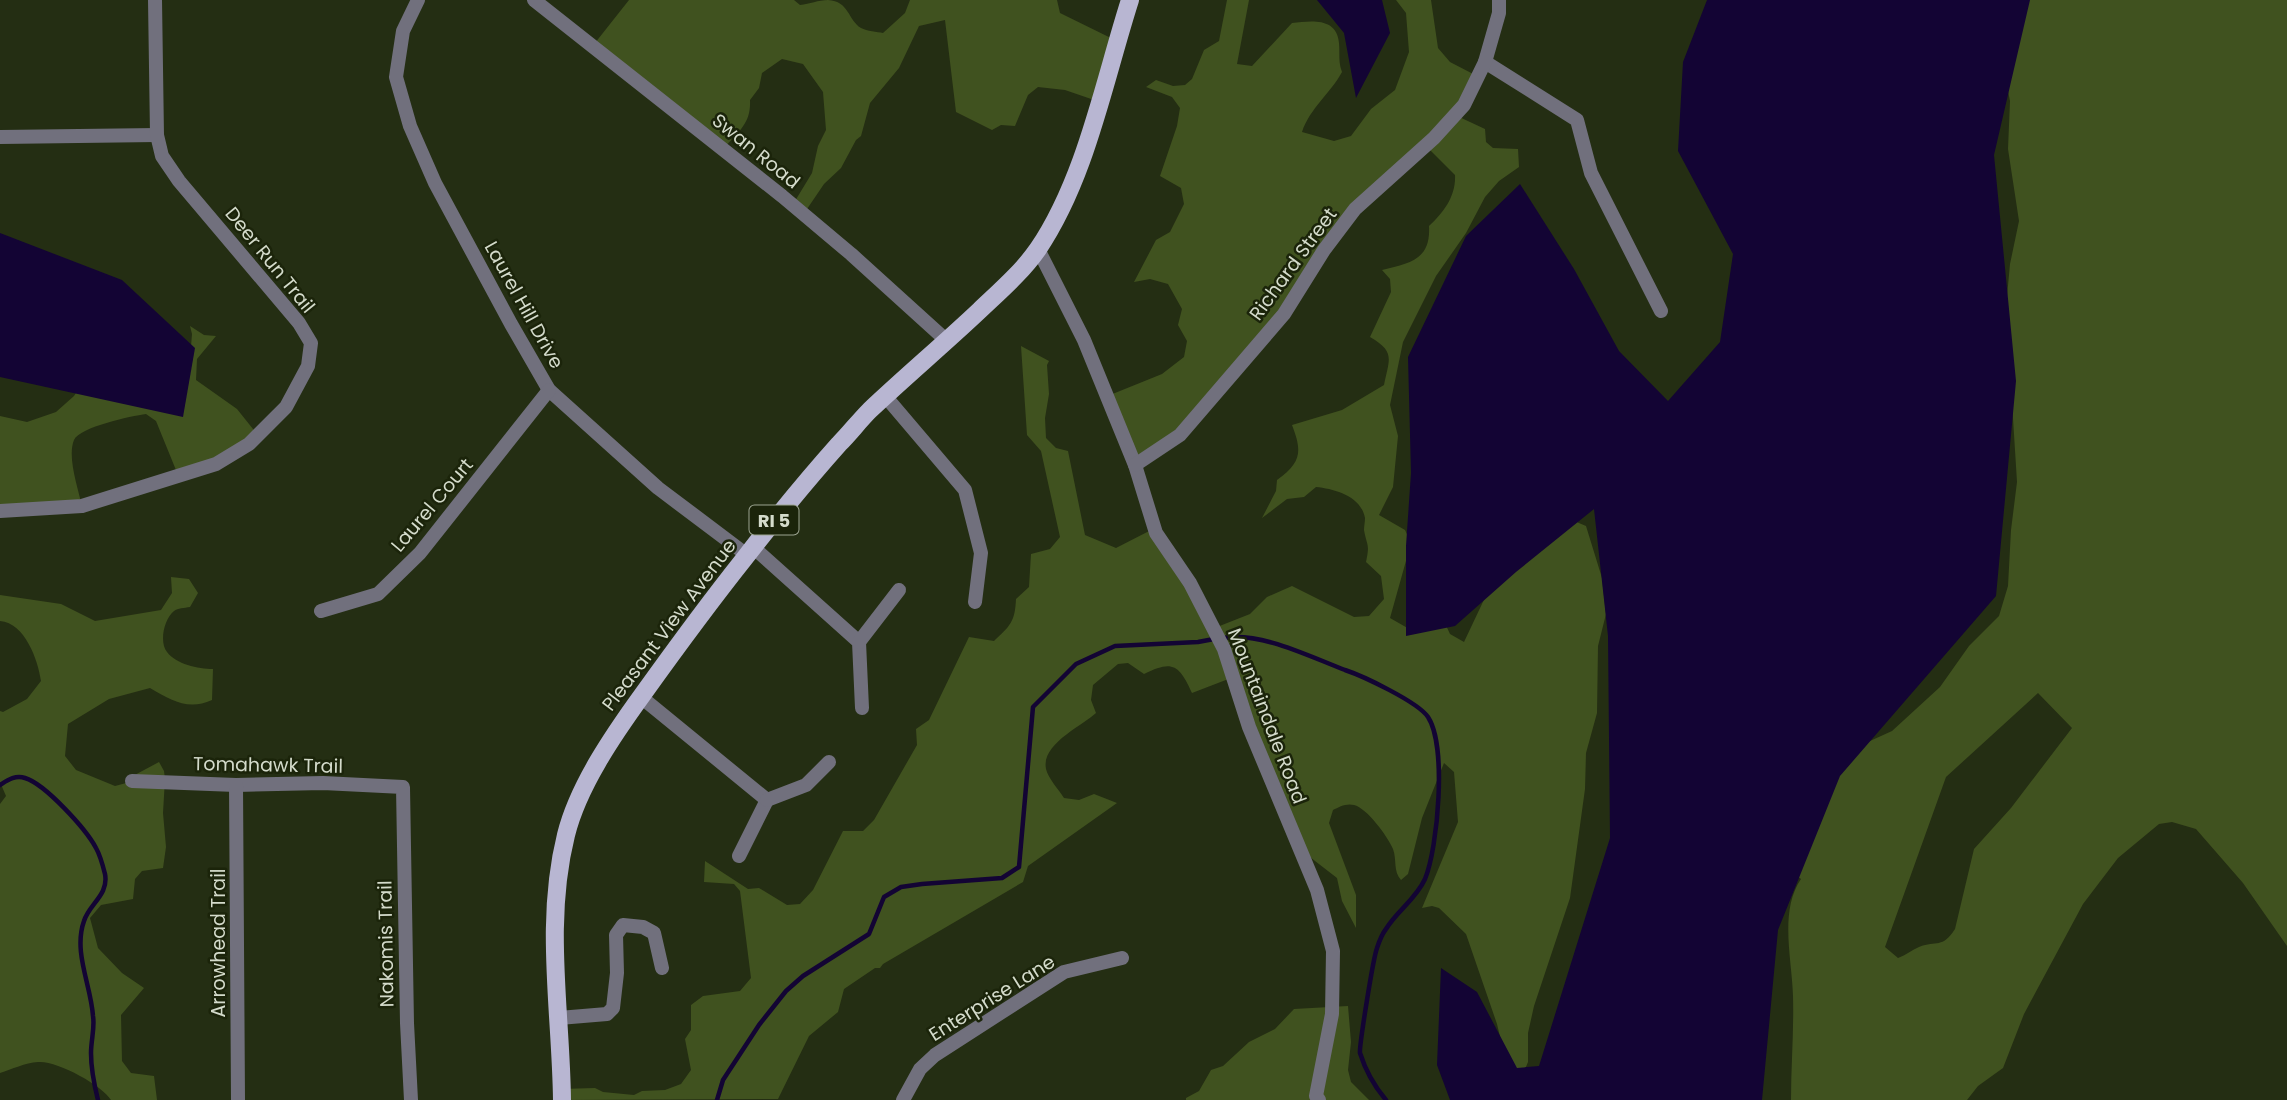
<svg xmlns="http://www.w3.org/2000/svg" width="2287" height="1100" font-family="Poppins,sans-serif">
  <rect width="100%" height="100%" fill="#242e13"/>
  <g fill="#40521f" fill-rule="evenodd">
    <path d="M629 0H794L800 5C810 4 818 0 828 0 849 1 848 20 861 28 867 31 877 32 883 33L905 13 910 0H1057L1060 13 1117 41 1097 101 1065 90 1038 87 1028 95 1015 126 1001 125 992 130 956 112 945 20 919 26 899 68 870 103 861 136 856 140 841 168 824 184 805 212 795 201 812 173 818 146 826 130 823 92 803 64 782 59 762 73 759 88 750 100C751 123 740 130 725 147L595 43Z"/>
    <path d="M1227 0H1249L1237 64 1252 66 1292 23C1311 21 1337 17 1339 43 1340 53 1338 62 1342 72 1330 94 1310 108 1302 132L1334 141 1351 136 1371 109 1395 90 1409 52 1406 13 1396 0H1431L1438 48 1450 62 1477 76 1455 115 1485 129 1486 142 1493 148 1518 149 1519 167 1499 181 1485 197 1466 233 1436 276 1403 342 1390 405 1398 436 1393 487 1379 515 1405 530 1411 543 1390 618 1411 630 1444 621 1450 634 1464 642 1516 532 1546 509 1586 526 1602 578 1606 614 1598 646 1597 713 1586 753 1585 789 1570 898 1534 1006 1528 1033V1062L1521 1079 1506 1062 1497 1024 1466 934 1439 908 1432 906 1422 908 1458 822 1454 772 1444 763 1422 818 1408 874 1401 880C1393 871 1397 860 1393 849 1388 837 1367 808 1354 805 1346 803 1339 807 1333 810L1329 823 1356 895V928L1342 901 1337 878 1306 854 1231 678 1192 693C1179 664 1172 660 1144 674L1128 663 1118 664 1093 685 1091 700 1096 713C1082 726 1041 744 1046 769 1048 778 1059 790 1064 798L1079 800 1094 794 1117 803 1028 866 1023 882 883 964 880 968H875L844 989 838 1012 809 1036 778 1099 561 1100V1089L595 1088 603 1092 634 1095 642 1091 665 1090 681 1084 691 1070 685 1039 691 1030V1005L703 996 740 991 751 978 740 891 734 884 704 882 705 861 748 889 759 888 787 905 800 904 813 890 843 831H863L874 820 917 745 916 729 929 720 969 637 994 641C1010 626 1015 622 1016 599L1029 587 1031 554 1050 549 1060 537 1041 451 1027 435 1021 346 1049 361 1047 365 1049 394 1045 418 1046 438 1056 448 1068 451 1085 535 1116 548 1155 528 1217 627 1250 614 1267 597 1292 586 1354 617 1369 616 1384 599 1381 576 1366 562C1370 543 1367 547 1364 530 1364 526 1365 522 1365 518 1361 496 1335 489 1316 487L1304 497 1287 499 1262 518 1276 491 1277 480C1302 462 1302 451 1292 425L1342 410 1384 385C1389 359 1396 352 1370 337L1391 292 1390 279 1382 270C1410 263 1431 260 1429 226 1444 212 1456 196 1455 175L1426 146 1375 190 1285 311 1185 429 1138 461 1110 395 1162 374 1184 357 1187 341 1178 325 1182 309 1168 284 1150 279 1134 282 1156 240 1170 232 1184 204 1181 188 1160 176 1177 126 1180 108 1172 97 1146 87 1156 80 1173 86 1185 85 1192 79 1204 50 1219 41Z"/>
    <path d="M2014 0H2287V946L2243 883 2196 829 2172 822 2159 824 2118 858 2083 904 2024 1014 2003 1068 1978 1086 1967 1100H1791C1791 1065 1794 1031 1793 996 1792 959 1779 911 1801 879L1796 875 1848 751 1892 731 1940 687 1969 646 1999 616 2008 586 2011 530 2017 482 2006 307 2010 264 2019 221 2008 149 2010 101 2001 56ZM2038 693 2072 728 2011 808 1974 849 1955 929C1942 949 1937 940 1919 947 1912 950 1906 955 1898 958L1885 947 1946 777Z"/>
    <path d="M190 326 204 335 216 336 197 359 196 380 237 409 257 434 252 440 178 475 156 421 146 414C131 416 80 427 74 440 67 457 78 488 82 506L0 513V416L27 422 56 412 74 396 81 385 190 359 192 334Z"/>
    <path d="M171 577 189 579 198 593 190 607C184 608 178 608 174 611 164 619 159 642 167 652 176 664 198 669 213 669L212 700C188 711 171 700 150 688L109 699 68 724 65 756 76 770 115 786 130 782 131 777 159 762 164 771 165 779 163 813 166 847 163 868 142 871 135 879 133 899 101 905 90 918 98 948 122 973 144 988 121 1015 122 1061 131 1073 154 1076 157 1100H111C102 1085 56 1060 38 1062 25 1063 12 1069 0 1073V804L6 796 0 782V711L3 712 27 699 41 681C38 660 25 623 0 621V595L61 604 95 621 161 610 172 593Z"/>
    <polygon points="1348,1006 1351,1042 1348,1070 1351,1082 1369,1100 1186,1100 1186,1098 1199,1091 1211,1070 1223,1066 1249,1042 1275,1029 1294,1009"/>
  </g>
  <g fill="#130434">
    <polygon points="1317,0 1382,0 1390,33 1356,98 1344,33"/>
    <polygon points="1707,0 2030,0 1994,155 2016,381 1996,596 1840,776 1778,930 1762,1100 1450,1100 1437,1065 1441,968 1477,992 1517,1068 1539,1066 1610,838 1608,636 1594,509 1516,572 1455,626 1406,636 1406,546 1411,473 1408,357 1466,236 1520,184 1574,269 1619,351 1668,401 1720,342 1733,254 1678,151 1683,62"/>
    <polygon points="0,233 122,280 195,348 183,417 0,377"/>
  </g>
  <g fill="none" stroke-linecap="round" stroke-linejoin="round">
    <g stroke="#130434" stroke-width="4.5">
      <path d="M1223 638C1262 632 1308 656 1345 670 1363 676 1418 702 1428 717 1447 746 1438 847 1425 879 1416 899 1397 911 1386 929 1382 934 1379 942 1377 948 1373 959 1359 1047 1360 1053 1365 1069 1375 1087 1386 1100"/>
      <path d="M0 785C8 780 15 775 25 778 45 784 86 829 96 848 100 855 103 866 105 874 109 895 89 904 84 921 73 952 91 985 93 1016 95 1028 91 1040 91 1053 91 1069 94 1084 98 1100"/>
      <polyline points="717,1100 723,1080 759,1025 786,991 803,976 869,934 884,897 901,887 922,884 1002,878 1019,867 1033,707 1076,664 1115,646 1198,642 1214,639"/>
    </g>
    <g stroke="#71707d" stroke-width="14">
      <polyline points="418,0 403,31 396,77 410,126 435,183 511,324 549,390 658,488 747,555"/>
      <polyline points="534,0 782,196 851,254 947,341"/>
      <polyline points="1485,62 1577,120 1591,173 1661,311"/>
      <polyline points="0,137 157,135"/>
      <polyline points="1038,249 1084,340 1135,465 1156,533 1190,583 1224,649 1249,727 1317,890 1333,951 1332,1014 1316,1096 1319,1100"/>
      <polyline points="886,397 965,490 981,553 975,602"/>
      <polyline points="1135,465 1180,435 1284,314 1324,250 1355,209 1434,138 1464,105 1485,62 1499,13 1499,0"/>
      <polyline points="0,511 82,506 216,464 249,444 286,407 308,366 311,343 299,323 179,181 162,156 157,135 155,0"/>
      <polyline points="753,547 859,642 862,708"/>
      <polyline points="321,611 378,594 420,553 549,390"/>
      <polyline points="859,642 899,590"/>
      <polyline points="641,697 767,800 739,856"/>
      <polyline points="132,781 236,785 323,783 403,787 407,1023 411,1100"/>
      <polyline points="236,785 238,1100"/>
      <polyline points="767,800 806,785 829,762"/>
      <polyline points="559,1018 607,1014 613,1008 617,973 616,935 623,925 643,927 654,933 662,968"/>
      <polyline points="903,1100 920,1069 935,1055 1064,972 1122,958"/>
    </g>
    <path stroke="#b8b6d2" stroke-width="18" d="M562 1100C561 1012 544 923 566 835 578 786 614 734 643 694 676 648 709 603 744 559 775 519 806 481 839 444 850 433 859 421 870 410 906 376 944 344 980 310 1000 291 1022 272 1038 249 1086 178 1104 81 1130 0"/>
  </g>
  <g text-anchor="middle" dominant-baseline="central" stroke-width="5" stroke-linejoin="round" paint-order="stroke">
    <rect fill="#1b240a" stroke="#9ca491" stroke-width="2" x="749.5" y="505.5" width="49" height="29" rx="5"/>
    <g font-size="18" font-weight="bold" fill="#d4dbcb">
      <text x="774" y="520">RI 5</text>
    </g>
    <g font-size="19" fill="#d4dbcb" stroke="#1b240a">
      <text transform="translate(756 151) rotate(39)">Swan Road</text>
      <text transform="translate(270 260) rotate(51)">Deer Run Trail</text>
      <text transform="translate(1293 264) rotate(-54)">Richard Street</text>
      <text transform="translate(524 305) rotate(61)">Laurel Hill Drive</text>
      <text transform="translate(432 505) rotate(-50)">Laurel Court</text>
      <text transform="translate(669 625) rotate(-53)">Pleasant View Avenue</text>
      <text transform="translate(1267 716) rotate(69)">Mountaindale Road</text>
      <text transform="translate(268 765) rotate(1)">Tomahawk Trail</text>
      <text transform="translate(218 943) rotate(-90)">Arrowhead Trail</text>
      <text transform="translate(386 944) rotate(-91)">Nakomis Trail</text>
      <text transform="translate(992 998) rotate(-32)">Enterprise Lane</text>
    </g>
  </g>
</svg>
